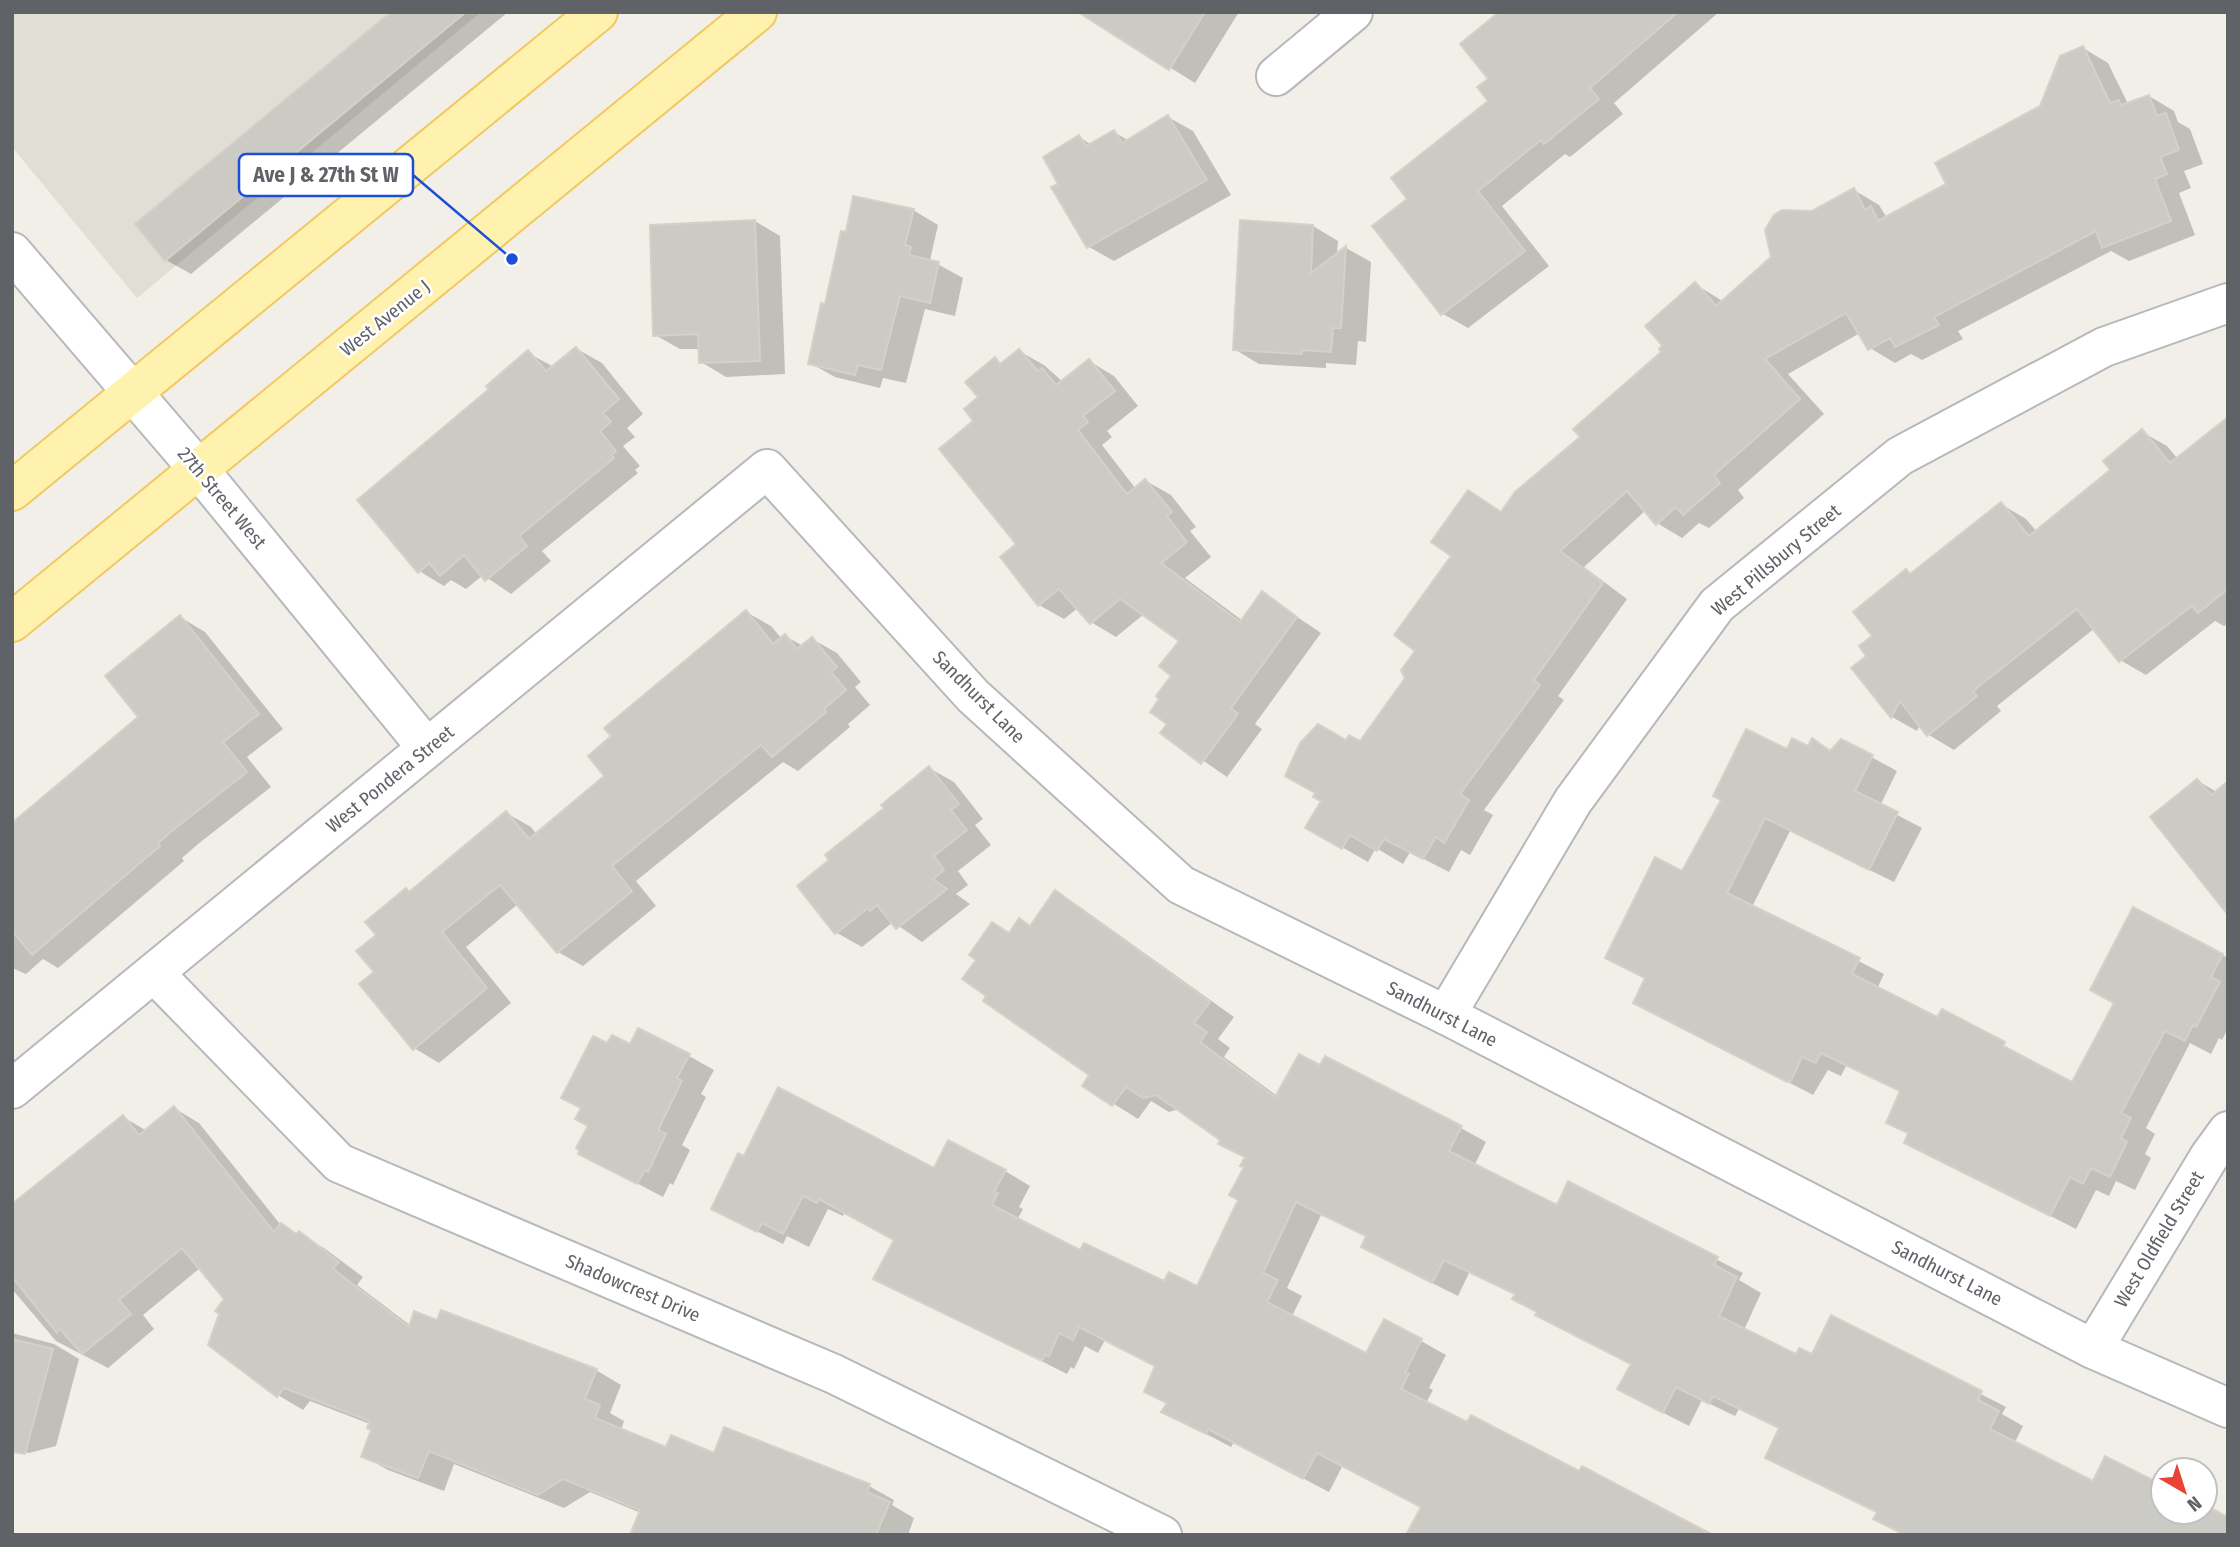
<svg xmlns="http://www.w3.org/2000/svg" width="2240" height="1547" font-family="'Fira Sans Condensed',sans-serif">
  <rect width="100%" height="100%" fill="#f1efe8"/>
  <polygon fill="#e1ded6" points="12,12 481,12 137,298 12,147"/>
  <g fill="#0003">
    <polygon points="393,12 508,12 191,274 166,260 137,224"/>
    <polygon points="1081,12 1239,12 1195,83"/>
    <polygon points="1502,12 1719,12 1614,103 1623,114 1570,157 1565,154 1502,206 1549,266 1468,328 1443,314 1375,226 1410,199 1490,101 1490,79"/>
    <polygon points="2083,48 2108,63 2128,104 2149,96 2174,111 2178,122 2190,129 2203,164 2184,171 2191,188 2179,193 2195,235 2129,261 2111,251 1958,331 1963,339 1922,360 1911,354 1895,363 1870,348 1860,333 1788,374 1824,414 1738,490 1744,498 1709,528 1699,523 1682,538 1657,523 1646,510 1584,567 1627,599 1558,696 1564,700 1484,810 1493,815 1470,855 1461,850 1449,872 1410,852 1403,864 1376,848 1368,862 1307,827 1323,801 1347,742 1361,743 1407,678 1454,555 1468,492 1502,513 1582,437 1664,352 1695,284 1724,302 1773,257 1812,212 1854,190 1879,205 1887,218 1948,185 2041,108"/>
    <polygon points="1168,117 1193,131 1231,195 1114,261 1089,247 1061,184 1079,137 1092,145 1114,132 1129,141"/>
    <polygon points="913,210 938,225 930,260 963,278 955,316 925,309 906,383 883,378 880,388 835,377 810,363 847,234"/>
    <polygon points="755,221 780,236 785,374 726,377 701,362 700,349 680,349 655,335"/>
    <polygon points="1242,222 1313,226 1338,241 1337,255 1346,248 1371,262 1366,342 1358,341 1356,365 1326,363 1326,368 1259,364 1234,349"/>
    <polygon points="577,349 602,363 643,414 627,428 635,437 623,446 640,466 635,470 638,473 542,551 551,561 511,594 483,575 466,589 451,580 444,586 419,571 491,389 528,353 554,367"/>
    <polygon points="1019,351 1044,365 1063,382 1089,361 1114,376 1138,406 1107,431 1112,437 1102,445 1136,489 1146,481 1171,495 1196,527 1190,531 1211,557 1185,578 1243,621 1263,594 1321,633 1255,724 1262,729 1227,777 1163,733 1170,724 1174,675 1181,640 1144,614 1116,637 1091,622 1078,608 1064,619 1039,605 976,421 981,397 996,360 1003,364"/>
    <polygon points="2228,419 2228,624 2224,626 2215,621 2146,675 2120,660 2095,628 1997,706 2001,711 1954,750 1929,735 1920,724 1917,731 1892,717 1853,669 1869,656 1875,636 1906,571 1913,575 2001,504 2026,519 2037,532 2112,470 2142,432 2167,446 2178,459"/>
    <polygon points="746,612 771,626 782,639 785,636 803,646 812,639 837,653 861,682 855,687 870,705 848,724 850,727 798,771 783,762 636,881 656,906 583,966 558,952 518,904 466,947 511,1003 439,1063 414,1048 376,973 378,936 410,893 506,813 531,827 537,835 607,776"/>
    <polygon points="180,617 205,632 283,729 247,757 271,787 198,844 182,858 184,861 58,968 43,959 26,974 12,968 12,826 140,717"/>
    <polygon points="1813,740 1832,751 1842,741 1897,771 1880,806 1922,828 1894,882 1790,831 1752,907 1884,974 1877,989 1938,1020 1942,1011 2073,1084 2116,1004 2134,910 2228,958 2228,1028 2222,1040 2219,1038 2211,1054 2190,1043 2146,1128 2155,1134 2145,1154 2151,1158 2135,1190 2116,1181 2109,1196 2096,1190 2076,1229 1906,1142 1909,1134 1889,1122 1901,1092 1846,1066 1841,1076 1828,1070 1813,1095 1635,1002 1646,979 1607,957 1788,752 1809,749"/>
    <polygon points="929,768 954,782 983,819 975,825 991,845 958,871 968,885 956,894 970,904 922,942 893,922 862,947 837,933 831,860"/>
    <polygon points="2198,781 2217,792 2228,912"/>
    <polygon points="1056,893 1080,907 1234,1017 1218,1039 1230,1048 1224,1057 1277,1096 1461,1128 1486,1142 1474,1166 1557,1207 1569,1184 1743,1273 1739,1280 1761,1293 1744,1330 1796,1356 1813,1357 1832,1317 2006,1407 2002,1414 2023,1426 2014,1444 2093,1483 2163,1486 2163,1512 2205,1512 2205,1506 2228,1517 2228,1535 1878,1513 1767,1457 1780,1429 1739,1409 1735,1416 1702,1400 1689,1426 1644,1403 1632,1365 1538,1312 1516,1295 1469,1273 1458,1296 1388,1261 1368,1237 1321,1215 1287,1288 1302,1296 1292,1316 1367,1355 1421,1341 1446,1355 1429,1388 1433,1390 1426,1403 1709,1535 1422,1507 1343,1465 1329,1492 1234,1442 1231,1447 1164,1412 1168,1404 1146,1392 1156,1367 1105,1340 1098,1353 1085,1346 1074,1369 1071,1367 1067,1374 876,1278 896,1239 845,1211 843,1216 828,1209 809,1247 787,1236 783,1244 738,1222 745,1158 935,1171 1005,1171 1030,1186 1019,1207 1023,1209 1017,1220 1081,1252 1165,1283 1198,1288 1240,1199 1246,1158 1220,1143 1222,1139 1179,1109 1169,1112 1151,1101 1138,1119 1084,1085 1091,1075 1010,934 1031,927"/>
    <polygon points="608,1046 689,1056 714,1070 701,1094 706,1097 682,1145 690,1150 673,1185 670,1183 663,1197 580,1153 590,1126"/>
    <polygon points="174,1108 199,1123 280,1224 324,1248 363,1277 357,1285 411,1326 596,1370 621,1385 610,1413 624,1421 621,1430 667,1450 715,1455 869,1486 894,1500 892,1505 914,1518 908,1535 632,1535 641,1513 590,1492 564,1508 454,1464 444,1491 388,1470 363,1456 373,1430 370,1424 310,1401 303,1410 278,1395 222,1313 226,1299 200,1268 143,1315 154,1329 108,1368 56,1341 12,1289 12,1206 123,1117 147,1131"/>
    <polygon points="12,1333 54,1344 79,1359 56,1446 29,1453 12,1449"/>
  </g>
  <g fill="#cccac5" stroke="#d6d1c6" stroke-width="2">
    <polygon points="391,12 466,12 165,261 135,224"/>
    <polygon points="1078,12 1205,12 1169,70"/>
    <polygon points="1499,12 1678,12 1590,88 1599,99 1544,144 1541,140 1478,191 1525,251 1441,315 1372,226 1407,199 1391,178 1488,101 1477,87 1488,79 1460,44"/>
    <polygon points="2083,46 2110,103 2119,100 2121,105 2149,95 2157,116 2166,113 2179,150 2160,157 2167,174 2155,179 2171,221 2102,248 2096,231 1934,317 1939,325 1895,347 1890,338 1868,350 1846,313 1765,359 1800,399 1714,475 1720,483 1683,515 1676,507 1656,525 1627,491 1560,551 1603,583 1534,680 1540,685 1460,794 1469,800 1444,843 1436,837 1423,859 1384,839 1377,851 1350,835 1342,849 1305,828 1321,801 1313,797 1315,793 1285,776 1300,743 1318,724 1346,740 1349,735 1360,741 1405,678 1401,670 1415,651 1394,635 1451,556 1431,542 1468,490 1501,512 1515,492 1580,437 1573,429 1661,352 1659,349 1662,345 1645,326 1695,282 1716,306 1771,257 1765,230 1774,215 1782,210 1812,211 1854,188 1865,210 1871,206 1878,221 1946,184 1935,163 2040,106 2060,56"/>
    <polygon points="1168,115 1207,180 1087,248 1051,187 1058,184 1043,157 1079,135 1086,146 1114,130 1122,143"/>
    <polygon points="853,196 914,209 905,245 911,247 909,255 939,262 930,303 900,296 881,370 858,365 855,375 808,364 821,303 825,304 841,231 846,232"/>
    <polygon points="755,220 760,361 699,363 698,334 653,336 650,225"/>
    <polygon points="1240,220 1313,225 1311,273 1346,246 1341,328 1333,328 1331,352 1302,350 1302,354 1233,350"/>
    <polygon points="576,347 619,399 603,413 611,422 600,431 616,451 611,455 614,458 519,536 527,546 485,581 464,555 440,576 429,563 418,573 357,500 489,389 486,386 528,350 546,371"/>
    <polygon points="1019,349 1038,371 1042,368 1056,385 1089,359 1115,391 1083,416 1088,422 1078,430 1127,494 1145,479 1172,512 1167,516 1187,542 1161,563 1240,622 1262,591 1297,617 1231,708 1238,714 1201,764 1160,733 1167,724 1150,712 1159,699 1156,696 1171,676 1159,666 1179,641 1120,599 1090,624 1059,589 1038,606 1000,557 1016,544 939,449 973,421 964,409 978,397 965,382 995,357 1000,364"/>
    <polygon points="2228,417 2228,589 2198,613 2192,606 2119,662 2077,609 1973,691 1977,696 1927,736 1900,701 1891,718 1851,668 1866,656 1859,646 1872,636 1853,612 1906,569 1910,574 2001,502 2029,536 2110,470 2103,461 2142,429 2170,463"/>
    <polygon points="746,610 773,644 785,634 797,649 812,637 837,667 831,672 846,690 824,709 826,712 772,757 761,745 612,866 632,891 557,953 500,885 442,932 487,988 413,1050 359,984 374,972 356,951 376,935 365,922 406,888 409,892 506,811 529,839 604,776 588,756 611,736 604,728"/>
    <polygon points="180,615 259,714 223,742 247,772 173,830 158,843 160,846 32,955 12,931 12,823 138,717 105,676"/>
    <polygon points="1746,729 1787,749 1792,738 1808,746 1812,738 1830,751 1841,739 1873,755 1855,791 1898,812 1869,870 1765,818 1727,893 1860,958 1852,974 1937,1017 1942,1009 2005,1042 2003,1046 2072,1082 2114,1003 2090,990 2133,907 2223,954 2211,977 2220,982 2196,1027 2193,1025 2185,1041 2165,1031 2121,1113 2131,1118 2121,1138 2127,1142 2110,1177 2091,1168 2083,1184 2070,1177 2050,1216 1904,1143 1908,1133 1886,1123 1900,1091 1821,1053 1816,1063 1802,1057 1791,1081 1787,1082 1633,1003 1645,978 1605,958 1655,857 1682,871 1721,800 1713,796"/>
    <polygon points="929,766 959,804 951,810 967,830 934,856 944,870 933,879 947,889 896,929 877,905 870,911 868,908 835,934 797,886 829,860 825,855 884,808 881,805"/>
    <polygon points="2197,779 2211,795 2228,781 2228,915 2150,817"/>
    <polygon points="1055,890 1210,1002 1194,1023 1207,1032 1200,1042 1275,1097 1299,1054 1320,1065 1325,1056 1462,1126 1449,1151 1557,1205 1568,1181 1718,1257 1714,1265 1737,1277 1719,1316 1796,1354 1799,1348 1812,1354 1831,1315 1982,1391 1978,1400 1999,1411 1990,1429 2093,1481 2105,1456 2163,1485 2163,1512 2205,1512 2205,1505 2228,1517 2228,1535 1905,1535 1873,1519 1877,1512 1765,1458 1779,1428 1713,1396 1709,1404 1676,1387 1663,1413 1617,1389 1631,1364 1535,1315 1537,1312 1512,1299 1515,1294 1444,1260 1432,1283 1361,1247 1366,1236 1296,1202 1263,1273 1278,1280 1267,1302 1366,1353 1384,1319 1422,1339 1405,1373 1409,1374 1401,1389 1467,1422 1471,1415 1579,1471 1582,1466 1713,1535 1406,1535 1421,1507 1317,1453 1303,1479 1208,1429 1206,1434 1161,1412 1167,1403 1144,1392 1155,1366 1079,1327 1073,1340 1059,1333 1049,1356 1045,1355 1042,1361 873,1279 894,1240 819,1199 817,1203 803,1196 783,1234 762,1223 757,1232 711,1209 738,1153 744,1156 778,1087 934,1168 948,1140 1006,1170 994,1192 998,1193 992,1205 1080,1250 1084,1243 1164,1281 1169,1272 1197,1286 1238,1200 1229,1195 1244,1167 1240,1166 1245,1157 1218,1144 1220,1140 1156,1095 1143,1098 1126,1087 1112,1106 1082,1086 1089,1075 983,1001 986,996 962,979 976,960 969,955 992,922 1009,933 1019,918 1030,926"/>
    <polygon points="638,1028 690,1054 677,1078 682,1081 658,1130 666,1134 648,1172 645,1170 637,1184 578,1154 579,1150 576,1148 588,1126 575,1119 581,1108 561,1098 593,1036 607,1043 612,1035 630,1044"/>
    <polygon points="174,1106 274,1232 281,1223 296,1234 299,1231 339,1262 333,1269 409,1327 414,1311 437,1320 441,1310 597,1369 585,1399 600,1405 595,1418 666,1447 671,1435 714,1453 724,1427 870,1484 867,1492 890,1502 876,1535 630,1535 640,1510 563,1479 538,1495 429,1451 418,1478 361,1457 371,1430 367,1428 370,1421 284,1388 277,1397 208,1345 219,1314 215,1311 224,1299 182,1248 119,1300 131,1314 82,1354 59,1328 57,1333 12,1277 12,1204 123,1115 139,1135"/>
    <polygon points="12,1339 53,1349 25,1454 12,1452"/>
  </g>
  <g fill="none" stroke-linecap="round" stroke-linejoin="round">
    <defs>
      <g id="minor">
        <polyline points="1276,76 1353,12"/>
        <polyline points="12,252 200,471 427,748"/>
        <polyline points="154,973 339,1163 834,1374 1162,1535"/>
        <polyline points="1446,1015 1573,801 1717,605 1900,456 2104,347 2228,303"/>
        <polyline points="12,1089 767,469 973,696 1181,885 1446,1015 2093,1349 2228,1408"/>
        <polyline points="2093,1349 2209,1157 2228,1131"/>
      </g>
      <g id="primary">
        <polyline points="12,491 598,12"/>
        <polyline points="12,622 757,12"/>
      </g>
    </defs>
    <use href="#minor" stroke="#b5b8bc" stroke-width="42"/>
    <use href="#primary" stroke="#f2c960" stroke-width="42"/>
    <use href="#minor" stroke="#fff" stroke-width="38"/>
    <use href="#primary" stroke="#fff2af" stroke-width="38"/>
  </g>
  <g text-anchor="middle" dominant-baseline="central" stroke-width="5" stroke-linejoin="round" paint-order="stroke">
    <g font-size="19" fill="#5f6368" stroke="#fff">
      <text transform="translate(385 318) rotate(-39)">West Avenue J</text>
      <text transform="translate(222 498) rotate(50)">27th Street West</text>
      <text transform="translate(1776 560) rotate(-40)">West Pillsbury Street</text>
      <text transform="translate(979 697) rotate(45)">Sandhurst Lane</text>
      <text transform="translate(390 779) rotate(-39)">West Pondera Street</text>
      <text transform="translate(1442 1014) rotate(27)">Sandhurst Lane</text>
      <text transform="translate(2159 1239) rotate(-59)">West Oldfield Street</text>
      <text transform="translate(1947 1273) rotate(27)">Sandhurst Lane</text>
      <text transform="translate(633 1288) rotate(23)">Shadowcrest Drive</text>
    </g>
  </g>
  <path fill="none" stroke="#1d4ed8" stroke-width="2.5" d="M512 259L413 175"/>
  <circle fill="#1d4ed8" stroke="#fff" stroke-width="2.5" cx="512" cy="259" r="7"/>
  <rect fill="#fff" stroke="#1d4ed8" stroke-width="2.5" x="239" y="154" width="174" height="42" rx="7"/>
  <g font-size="21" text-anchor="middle" font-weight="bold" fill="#5f6368">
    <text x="326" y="182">Ave J &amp; 27th St W</text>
  </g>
  <rect width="2240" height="1547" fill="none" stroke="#5f6368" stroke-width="28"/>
  <g transform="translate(2184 1491) rotate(141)"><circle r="33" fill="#ffffff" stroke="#bfc1c3" stroke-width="2"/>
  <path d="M0-5L12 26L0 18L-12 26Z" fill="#ea4335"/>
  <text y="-10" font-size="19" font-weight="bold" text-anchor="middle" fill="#5f6368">N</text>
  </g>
</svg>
